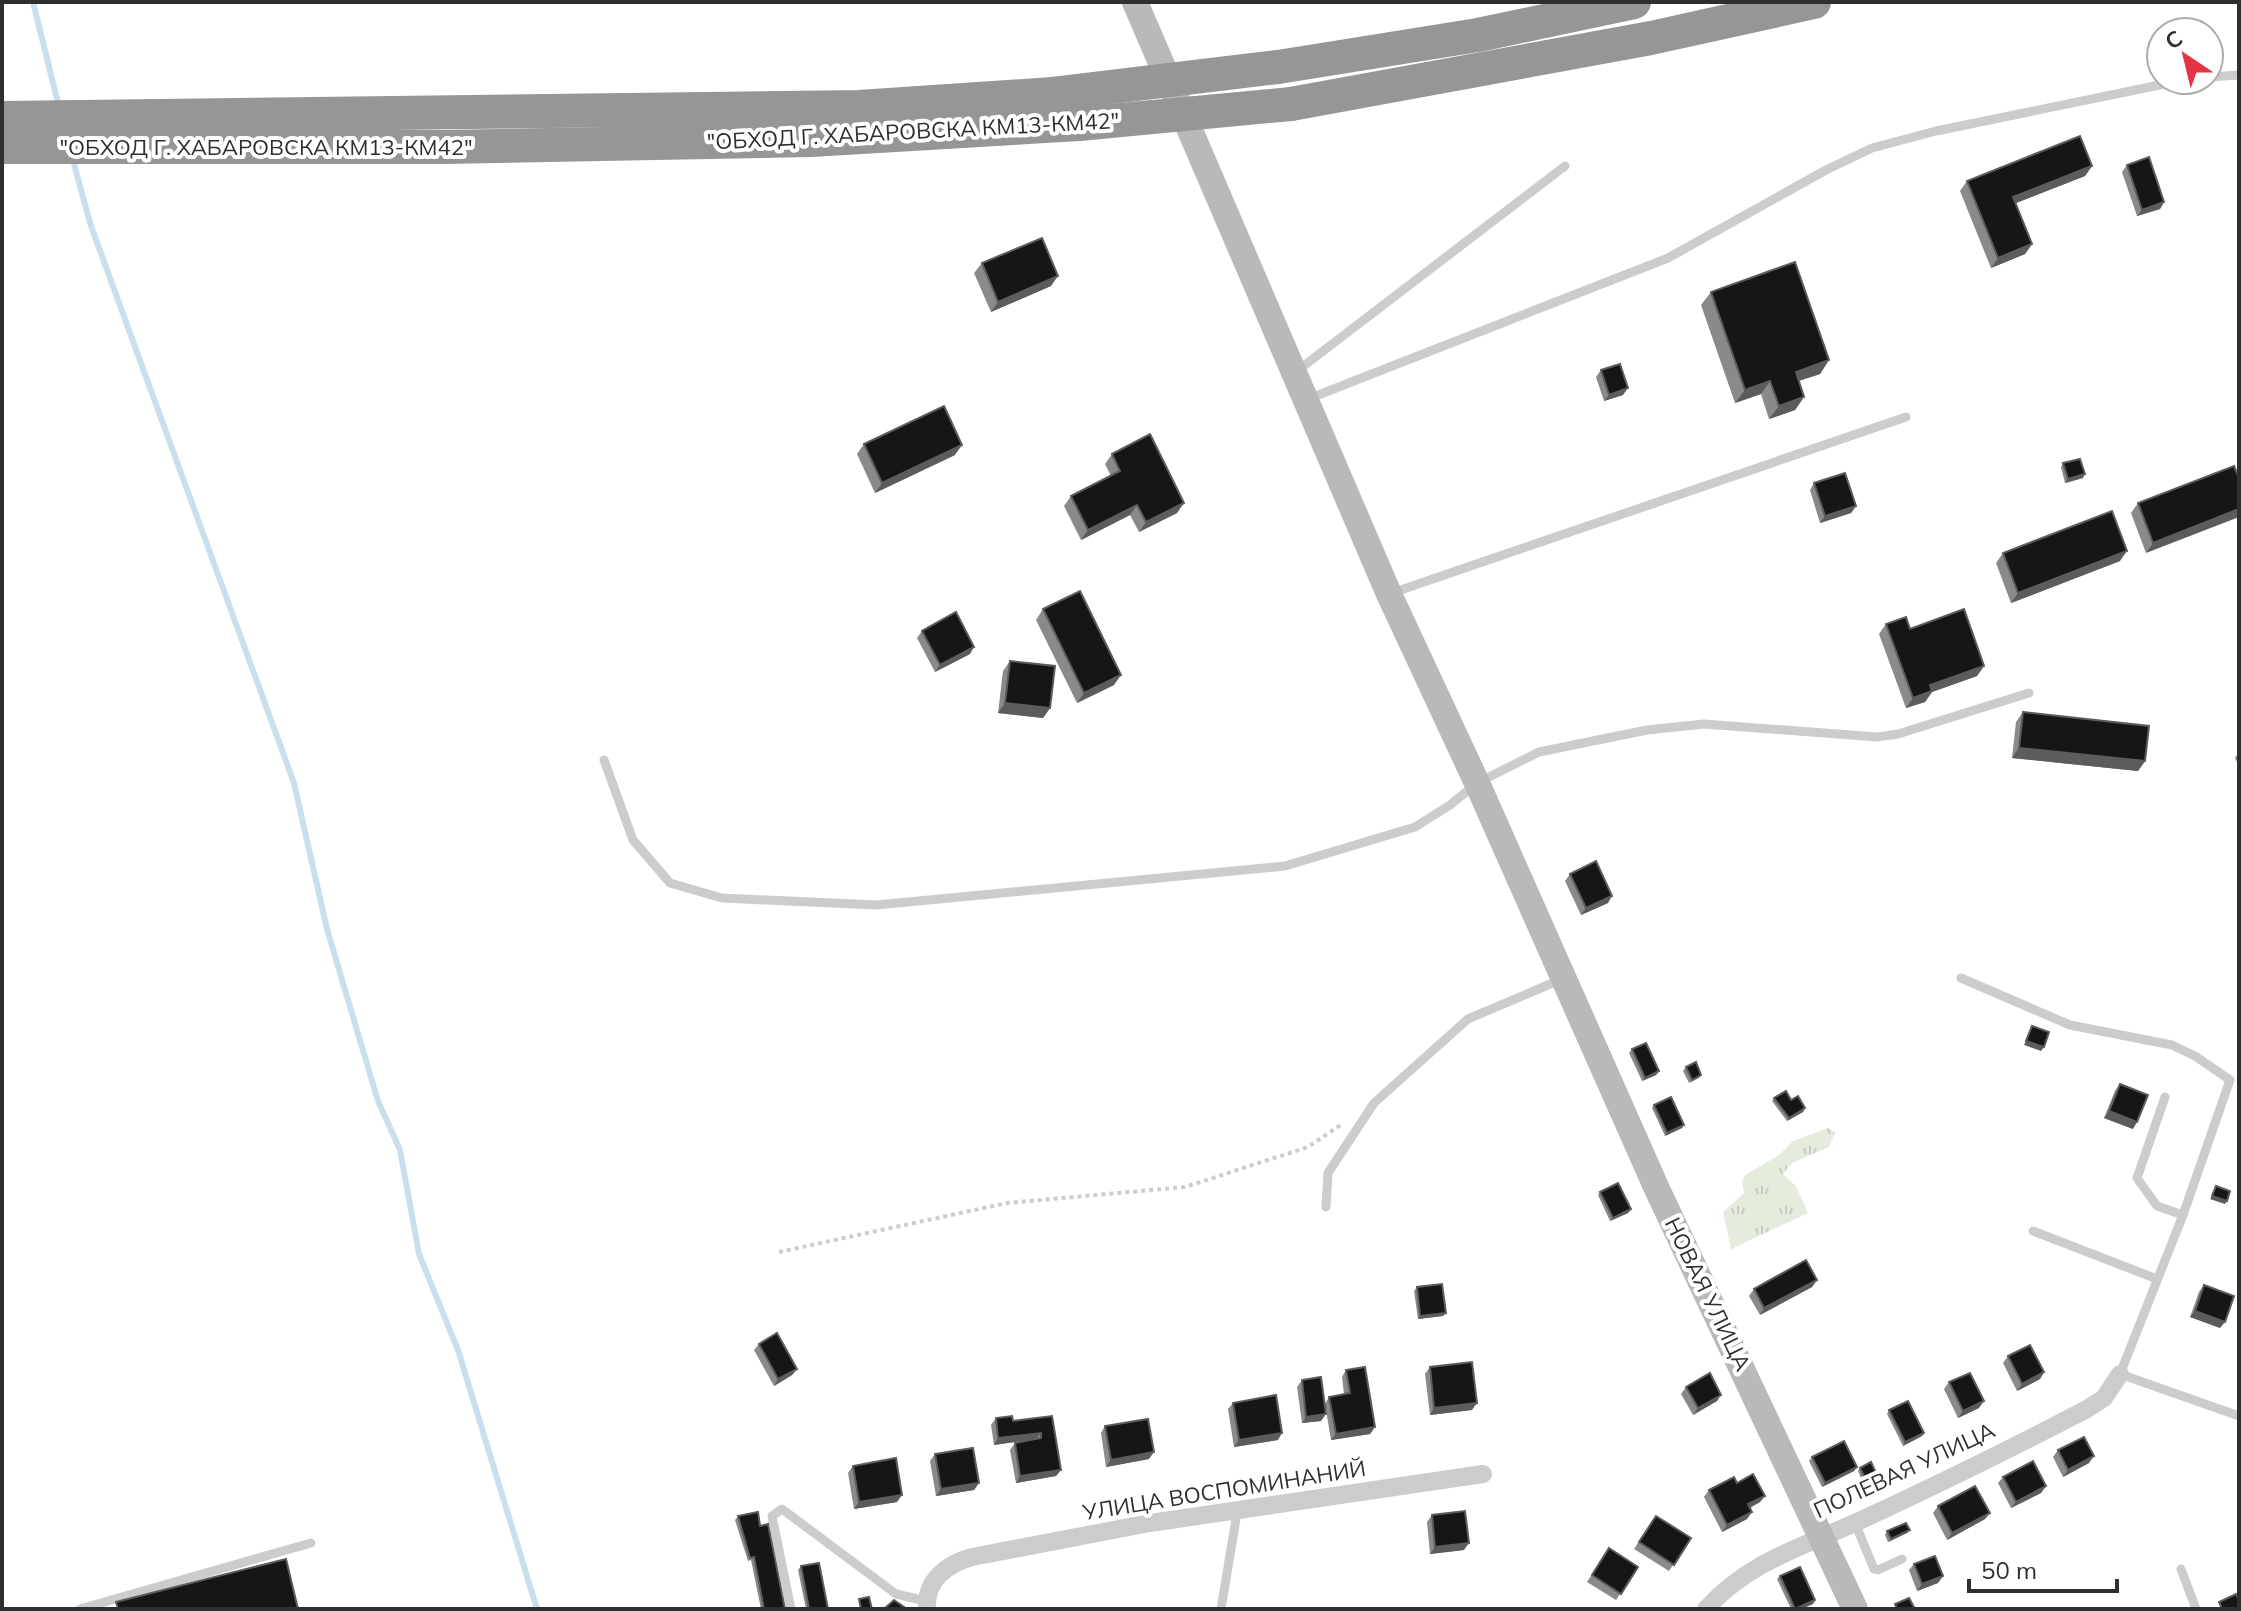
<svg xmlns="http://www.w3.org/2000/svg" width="2241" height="1611" font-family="Mulish,sans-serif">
  <defs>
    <pattern id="grass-tufts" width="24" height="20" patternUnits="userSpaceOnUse" patternTransform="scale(2)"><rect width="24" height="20" fill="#e5ecdd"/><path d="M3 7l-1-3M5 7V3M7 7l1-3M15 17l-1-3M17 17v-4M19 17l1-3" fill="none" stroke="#c5cbbe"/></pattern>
  </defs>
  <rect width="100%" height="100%" fill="#fff"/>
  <polygon fill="url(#grass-tufts)" points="1828,1128 1835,1133 1829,1147 1792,1163 1783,1174 1796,1186 1808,1213 1731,1249 1723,1212 1744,1193 1742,1181 1745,1175 1779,1155 1793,1141"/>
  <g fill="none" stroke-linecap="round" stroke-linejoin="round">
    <g stroke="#c9dfec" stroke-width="6">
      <polyline points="33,2 59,107"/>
      <polyline points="72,157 91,226 294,783 327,929 378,1101 400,1150 419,1254 458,1350 537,1609"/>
    </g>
    <polyline stroke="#ccc" stroke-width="4" stroke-dasharray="4 4" stroke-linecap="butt" points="779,1252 1007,1203 1185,1187 1308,1147 1342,1124"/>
    <g stroke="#ccc" stroke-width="9">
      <polyline points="2209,77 2239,75"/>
      <polyline points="1297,371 1565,166"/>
      <polyline points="1308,399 1668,258 1826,170 1872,148 1936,131 2184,80"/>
      <polyline points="1392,593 1906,417"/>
      <polyline points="604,760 633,840 670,883 722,898 876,905 1285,866 1415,827 1450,805 1477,783 1539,752 1647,730 1704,724 1877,737 1898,734 2029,693"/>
      <polyline points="1961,978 2070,1025 2172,1045 2195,1056 2230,1080 2183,1215"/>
      <polyline points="2165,1097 2137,1178 2157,1206 2183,1215 2120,1374 2239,1416"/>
      <polyline points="1326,1207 1328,1173 1374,1103 1468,1019 1562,979"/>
      <polyline points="2033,1231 2157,1279"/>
      <polyline points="1855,1523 1874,1569 1878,1570 1902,1559"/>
      <polyline points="2181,1569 2196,1609"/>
      <polyline points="80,1609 311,1543"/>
      <polyline points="791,1609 772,1516 782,1509 896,1594 926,1601"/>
      <polyline points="1221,1609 1237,1513"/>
    </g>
    <g stroke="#ccc" stroke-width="18">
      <path d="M927 1609C925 1580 947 1564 972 1557L1150 1523 1483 1474"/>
      <path d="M1706 1609C1748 1562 1802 1547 1857 1522 1935 1486 2012 1448 2087 1409L2104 1398 2120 1374"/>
    </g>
    <polyline stroke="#b9b9b9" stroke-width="26" points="1135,2 1389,594 1477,783 1657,1189 1855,1609"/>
    <g stroke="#969696" stroke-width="34">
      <polyline points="1278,67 1478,35 1634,2"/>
      <polyline points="1291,104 1651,38 1814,2"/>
      <polyline points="2,118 859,107 1053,94"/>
      <polyline points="2,147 445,147 811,140 1079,124"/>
    </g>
    <g stroke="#969696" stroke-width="34">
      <polyline points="1053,94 1278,67"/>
      <polyline points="1079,124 1291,104"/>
    </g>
  </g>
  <g fill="#8a8a8a">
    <polygon points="2127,165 2164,202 2160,209 2137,216 2122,172"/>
    <polygon points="2092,166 2085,176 2016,203 2032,244 2025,254 1991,268 1960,191 1967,181"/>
    <polygon points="982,263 1051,286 991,312 974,273"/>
    <polygon points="1711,292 1829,360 1820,374 1799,381 1804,397 1795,410 1769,419 1761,394 1735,403 1701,305"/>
    <polygon points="1601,370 1623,395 1604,401 1596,377"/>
    <polygon points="864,444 955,455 875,493 857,454"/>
    <polygon points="1112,454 1177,513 1139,532 1130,515 1081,540 1064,506 1071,496 1111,476 1105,464"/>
    <polygon points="2063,463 2083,478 2065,483 2061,467"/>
    <polygon points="2234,466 2146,553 2131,513 2138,503"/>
    <polygon points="1814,483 1856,506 1851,513 1820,523 1810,490"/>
    <polygon points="2003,553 2120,561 2011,603 1996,563"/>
    <polygon points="1043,609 1114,685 1077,703 1036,620"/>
    <polygon points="1886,624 1910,629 1984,666 1977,676 1932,692 1925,702 1906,708 1879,634"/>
    <polygon points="922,631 970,654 935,672 917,638"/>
    <polygon points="1010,661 1050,708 1043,718 998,713 1003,671"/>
    <polygon points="2023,712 2145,761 2138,771 2012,758 2016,722"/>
    <polygon points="2239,752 2239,766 2235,758"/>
    <polygon points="1570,874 1608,903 1581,915 1565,881"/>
    <polygon points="1632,1049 1659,1071 1656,1075 1642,1081 1629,1053"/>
    <polygon points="1686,1067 1701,1075 1699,1078 1689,1083 1683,1071"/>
    <polygon points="2120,1084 2133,1129 2104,1118 2115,1091"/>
    <polygon points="1774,1098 1791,1100 1805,1108 1803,1112 1787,1121 1772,1101"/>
    <polygon points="1654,1105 1682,1128 1665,1136 1652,1108"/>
    <polygon points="1600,1192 1631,1209 1628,1213 1610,1221 1598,1195"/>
    <polygon points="1817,1280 1812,1287 1760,1315 1749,1296 1754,1289"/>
    <polygon points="2204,1285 2220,1328 2190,1317 2199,1292"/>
    <polygon points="1417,1287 1443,1316 1418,1319 1414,1291"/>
    <polygon points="759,1344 797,1369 792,1375 774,1386 754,1350"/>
    <polygon points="2008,1356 2044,1372 2040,1379 2017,1391 2003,1363"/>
    <polygon points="1430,1367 1472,1410 1430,1415 1425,1374"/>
    <polygon points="1346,1370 1375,1427 1370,1434 1331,1440 1325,1404 1329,1397 1344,1394 1342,1377"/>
    <polygon points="1302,1380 1321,1421 1302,1423 1297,1387"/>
    <polygon points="1949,1382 1979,1408 1958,1418 1944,1389"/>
    <polygon points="1686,1387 1717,1401 1693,1415 1681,1394"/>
    <polygon points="1233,1403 1278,1440 1234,1447 1228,1409"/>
    <polygon points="1889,1410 1924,1433 1922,1436 1903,1446 1887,1414"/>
    <polygon points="1052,1416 1061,1470 1056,1476 1016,1483 1010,1450 1015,1443 1029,1440 994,1445 991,1425 996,1418 1013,1421"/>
    <polygon points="1105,1426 1149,1459 1106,1467 1101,1433"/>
    <polygon points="2058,1450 2089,1463 2063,1477 2053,1457"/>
    <polygon points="935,1454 979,1483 974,1490 936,1496 930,1461"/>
    <polygon points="1812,1457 1857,1467 1854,1471 1822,1487 1809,1461"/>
    <polygon points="853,1466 897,1502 854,1509 848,1473"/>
    <polygon points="1860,1468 1876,1482 1865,1488 1858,1471"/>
    <polygon points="2003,1477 2046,1486 2041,1493 2011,1508 1998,1483"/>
    <polygon points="1737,1483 1765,1496 1760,1502 1750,1508 1747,1519 1722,1532 1704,1497 1709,1490"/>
    <polygon points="1938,1506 1990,1513 1985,1519 1947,1540 1933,1513"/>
    <polygon points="1432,1515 1464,1550 1430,1554 1427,1522"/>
    <polygon points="738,1516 760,1526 785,1609 761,1609 751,1560 748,1561 735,1520"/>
    <polygon points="1656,1516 1691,1538 1669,1571 1634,1549"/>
    <polygon points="1910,1530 1907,1533 1888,1542 1885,1535 1887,1531"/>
    <polygon points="1609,1548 1638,1567 1616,1600 1587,1582"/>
    <polygon points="1914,1564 1943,1576 1938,1583 1917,1591 1909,1570"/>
    <polygon points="801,1566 828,1609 806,1609 798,1570"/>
    <polygon points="1780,1576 1815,1600 1813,1604 1801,1609 1791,1609 1777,1579"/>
  </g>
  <g fill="#5c5c5c">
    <polygon points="2092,166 2085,176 2006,207 2013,197"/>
    <polygon points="2164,202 2160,209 2137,216 2142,210"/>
    <polygon points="2032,244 2025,254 1991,268 1998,258"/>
    <polygon points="1058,276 1051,286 991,312 998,302"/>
    <polygon points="1829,360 1820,374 1786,385 1796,372"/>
    <polygon points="1770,381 1761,394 1735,403 1745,390"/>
    <polygon points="1628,388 1623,395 1604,401 1609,395"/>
    <polygon points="1804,397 1795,410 1769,419 1779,406"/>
    <polygon points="962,445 955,455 875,493 882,483"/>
    <polygon points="2085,474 2083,478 2065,483 2068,479"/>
    <polygon points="1184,503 1177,513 1139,532 1146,522"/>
    <polygon points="1137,505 1130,515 1081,540 1088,530"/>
    <polygon points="1856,506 1851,513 1820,523 1825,516"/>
    <polygon points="2239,509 2239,517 2146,553 2153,543"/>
    <polygon points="2127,551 2120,561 2011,603 2018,593"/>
    <polygon points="974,647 970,654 935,672 940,665"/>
    <polygon points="1984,666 1977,676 1932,692 1925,702 1906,708 1913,698 1930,685"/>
    <polygon points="1121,675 1114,685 1077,703 1084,693"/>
    <polygon points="1005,703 1050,708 1043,718 998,713"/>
    <polygon points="2019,748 2145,761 2138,771 2012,758"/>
    <polygon points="1612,896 1608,903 1581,915 1586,908"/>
    <polygon points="2026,1041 2044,1047 2041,1051 2024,1045"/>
    <polygon points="1659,1071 1656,1075 1642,1081 1645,1078"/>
    <polygon points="1805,1108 1803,1112 1787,1121 1789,1118"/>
    <polygon points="2109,1111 2137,1122 2133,1129 2104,1118"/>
    <polygon points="1684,1125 1682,1128 1665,1136 1667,1133"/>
    <polygon points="2212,1196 2227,1201 2225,1204 2210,1199"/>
    <polygon points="1631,1209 1628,1213 1610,1221 1613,1218"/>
    <polygon points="1817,1280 1812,1287 1760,1315 1764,1308"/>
    <polygon points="2195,1311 2225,1322 2220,1328 2190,1317"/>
    <polygon points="1446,1313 1443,1316 1418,1319 1420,1316"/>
    <polygon points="797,1369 792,1375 774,1386 778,1379"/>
    <polygon points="2044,1372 2040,1379 2017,1391 2022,1384"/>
    <polygon points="1721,1395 1717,1401 1693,1415 1698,1408"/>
    <polygon points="1984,1401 1979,1408 1958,1418 1963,1411"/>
    <polygon points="1477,1403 1472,1410 1430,1415 1434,1408"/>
    <polygon points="1326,1414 1321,1421 1302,1423 1306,1417"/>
    <polygon points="1375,1427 1370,1434 1331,1440 1336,1434"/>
    <polygon points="1041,1433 1036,1439 994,1445 998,1438"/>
    <polygon points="1282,1433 1278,1440 1234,1447 1239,1440"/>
    <polygon points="1924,1433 1922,1436 1903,1446 1905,1442"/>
    <polygon points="1154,1452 1149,1459 1106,1467 1111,1460"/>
    <polygon points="2094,1456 2089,1463 2063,1477 2068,1470"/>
    <polygon points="1857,1467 1854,1471 1822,1487 1825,1483"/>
    <polygon points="1061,1470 1056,1476 1016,1483 1020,1476"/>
    <polygon points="979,1483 974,1490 936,1496 941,1489"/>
    <polygon points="2046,1486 2041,1493 2011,1508 2016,1502"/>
    <polygon points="902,1495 897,1502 854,1509 859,1502"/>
    <polygon points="1765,1496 1760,1502 1743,1511 1748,1504"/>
    <polygon points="1752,1512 1747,1519 1722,1532 1727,1525"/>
    <polygon points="1990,1513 1985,1519 1947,1540 1952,1533"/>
    <polygon points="1910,1530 1907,1533 1888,1542 1891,1539"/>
    <polygon points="1469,1543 1464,1550 1430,1554 1435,1547"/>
    <polygon points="1943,1576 1938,1583 1917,1591 1922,1584"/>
    <polygon points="1815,1600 1813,1604 1801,1609 1795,1609"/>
  </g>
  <g fill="#161616" stroke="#5c5c5c" stroke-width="2">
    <polygon points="2080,136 2092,166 2013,197 2032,244 1998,258 1967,181"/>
    <polygon points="2149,157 2164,202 2142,210 2127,165"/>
    <polygon points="1042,238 1058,276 998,302 982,263"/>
    <polygon points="1795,262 1829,360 1796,372 1804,397 1779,406 1770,381 1745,390 1711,292"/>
    <polygon points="1620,364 1628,388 1609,395 1601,370"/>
    <polygon points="944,406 962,445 882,483 864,444"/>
    <polygon points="1150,434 1184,503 1146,522 1137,505 1088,530 1071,496 1120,471 1112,454"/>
    <polygon points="2080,459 2085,474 2068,479 2063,463"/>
    <polygon points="2234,466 2239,478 2239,509 2153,543 2138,503"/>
    <polygon points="1845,473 1856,506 1825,516 1814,483"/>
    <polygon points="2112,511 2127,551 2018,593 2003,553"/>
    <polygon points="1080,591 1121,675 1084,693 1043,609"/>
    <polygon points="1964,609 1984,666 1930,685 1932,691 1913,698 1886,624 1906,617 1910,629"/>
    <polygon points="956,612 974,647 940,665 922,631"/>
    <polygon points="1010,661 1055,666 1050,708 1005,703"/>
    <polygon points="2023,712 2149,726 2145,761 2019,748"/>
    <polygon points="1596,861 1612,896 1586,908 1570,874"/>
    <polygon points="2032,1026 2049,1032 2044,1047 2026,1041"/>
    <polygon points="1646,1043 1659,1071 1645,1078 1632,1049"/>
    <polygon points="1696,1062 1701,1075 1692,1080 1686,1067"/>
    <polygon points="2120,1084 2148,1095 2137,1122 2109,1111"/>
    <polygon points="1786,1091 1791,1100 1798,1096 1805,1108 1789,1118 1774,1098"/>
    <polygon points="1671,1097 1684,1125 1667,1133 1654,1105"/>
    <polygon points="1618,1183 1631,1209 1613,1218 1600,1192"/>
    <polygon points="2216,1186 2230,1191 2227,1201 2212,1196"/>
    <polygon points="1806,1260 1817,1280 1764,1308 1754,1289"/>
    <polygon points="1442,1284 1446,1313 1420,1316 1417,1287"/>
    <polygon points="2204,1285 2234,1296 2225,1322 2195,1311"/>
    <polygon points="777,1333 797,1369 778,1379 759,1344"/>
    <polygon points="2030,1345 2044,1372 2022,1384 2008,1356"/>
    <polygon points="1472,1362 1477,1403 1434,1408 1430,1367"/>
    <polygon points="1365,1367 1375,1427 1336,1434 1329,1397 1350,1393 1346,1370"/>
    <polygon points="1710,1373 1721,1395 1698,1408 1686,1387"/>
    <polygon points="1970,1373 1984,1401 1963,1411 1949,1382"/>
    <polygon points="1321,1377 1326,1414 1306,1417 1302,1380"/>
    <polygon points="1276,1395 1282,1433 1239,1440 1233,1403"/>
    <polygon points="1908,1401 1924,1433 1905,1442 1889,1410"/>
    <polygon points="1012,1416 1013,1421 1052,1416 1061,1470 1020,1476 1015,1443 1041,1438 1041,1433 998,1438 996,1418"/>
    <polygon points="1148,1419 1154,1452 1111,1460 1105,1426"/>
    <polygon points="2084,1437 2094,1456 2068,1470 2058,1450"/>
    <polygon points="1844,1441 1857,1467 1825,1483 1812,1457"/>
    <polygon points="973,1448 979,1483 941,1489 935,1454"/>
    <polygon points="896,1458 902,1495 859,1502 853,1466"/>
    <polygon points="2033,1461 2046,1486 2016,1502 2003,1477"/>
    <polygon points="1871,1462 1879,1479 1868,1484 1860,1468"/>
    <polygon points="1753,1474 1765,1496 1748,1504 1752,1512 1727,1525 1709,1490 1734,1477 1737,1483"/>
    <polygon points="1975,1486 1990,1513 1952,1533 1938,1506"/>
    <polygon points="1465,1511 1469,1543 1435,1547 1432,1515"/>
    <polygon points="758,1512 760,1526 768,1524 785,1609 764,1609 754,1557 750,1558 738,1516"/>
    <polygon points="1656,1516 1691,1538 1674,1565 1639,1542"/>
    <polygon points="1906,1523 1910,1530 1891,1539 1887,1531"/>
    <polygon points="1609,1548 1638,1567 1621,1594 1592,1575"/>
    <polygon points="1935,1556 1943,1576 1922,1584 1914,1564"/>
    <polygon points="286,1559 298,1609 118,1609 116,1602"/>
    <polygon points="819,1563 828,1609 809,1609 801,1566"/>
    <polygon points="1800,1567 1815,1600 1795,1609 1780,1576"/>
    <polygon points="2236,1594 2239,1600 2239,1609 2222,1609 2219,1602"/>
    <polygon points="869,1597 872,1609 861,1609 859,1599"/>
    <polygon points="1909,1598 1915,1609 1897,1609 1895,1604"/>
    <polygon points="894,1600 904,1607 902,1609 884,1609"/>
  </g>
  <g text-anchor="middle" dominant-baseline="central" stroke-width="8" stroke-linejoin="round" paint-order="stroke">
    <g font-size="22" fill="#2f2f2f" stroke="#fff">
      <text transform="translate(913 131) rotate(-3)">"ОБХОД Г. ХАБАРОВСКА КМ13-КМ42"</text>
      <text x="266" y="147">"ОБХОД Г. ХАБАРОВСКА КМ13-КМ42"</text>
      <text transform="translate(1708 1294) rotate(64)">НОВАЯ УЛИЦА</text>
      <text transform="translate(1904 1470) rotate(-25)">ПОЛЕВАЯ УЛИЦА</text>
      <text transform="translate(1224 1490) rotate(-9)">УЛИЦА ВОСПОМИНАНИЙ</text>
    </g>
  </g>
  <rect width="2241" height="1611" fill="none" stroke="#2f2f2f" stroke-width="8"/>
  <g transform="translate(2185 56) rotate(325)"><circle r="38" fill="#ffffff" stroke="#acacac" stroke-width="2"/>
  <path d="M0-6L14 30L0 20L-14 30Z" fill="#e43342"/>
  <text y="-12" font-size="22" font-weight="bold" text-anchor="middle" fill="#2f2f2f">С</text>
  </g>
  <path d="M1969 1579v12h148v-12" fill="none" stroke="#2f2f2f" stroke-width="4"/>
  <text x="1981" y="1579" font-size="24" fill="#2f2f2f" stroke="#ffffff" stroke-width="6" paint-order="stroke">50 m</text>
</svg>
